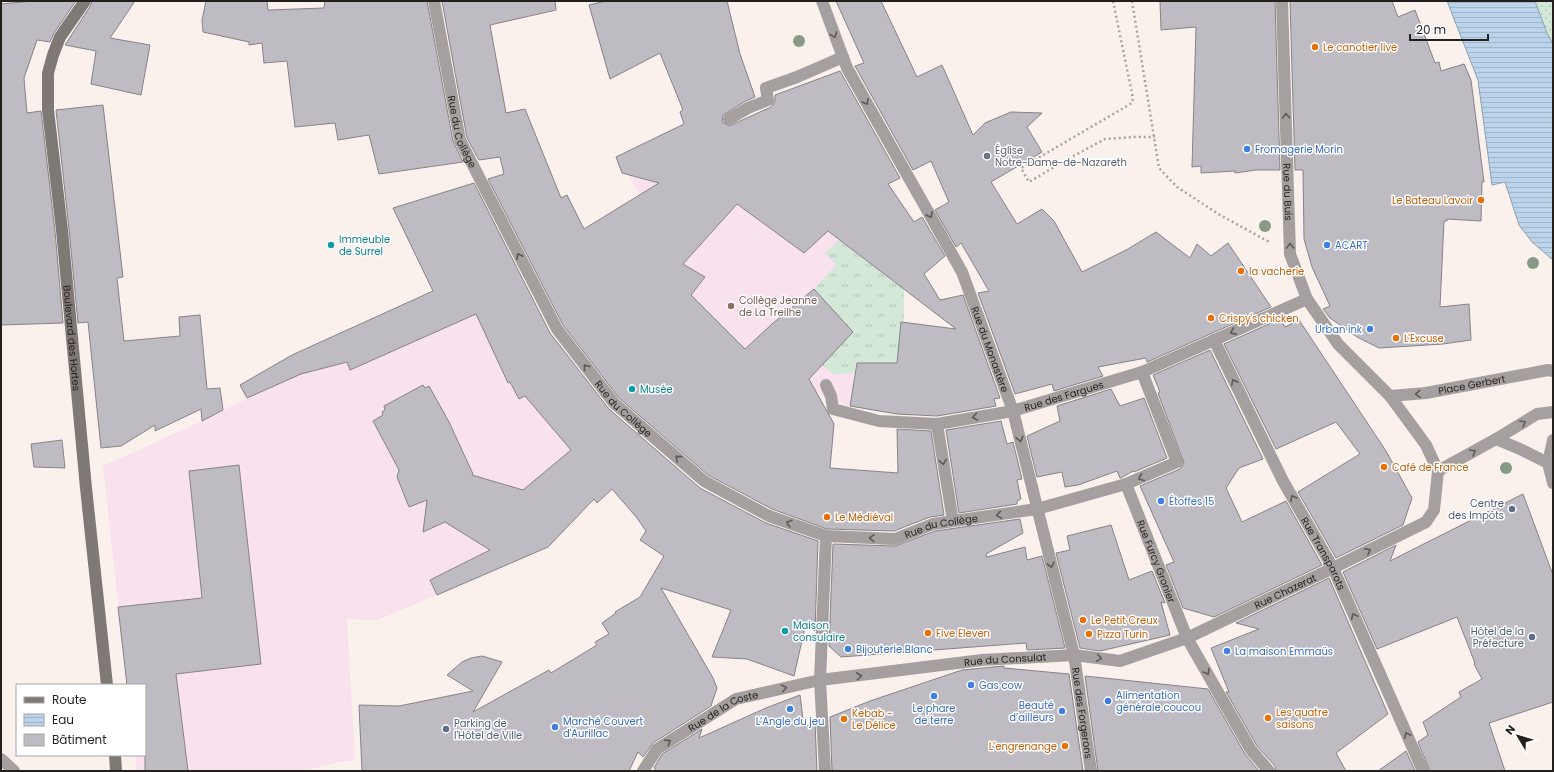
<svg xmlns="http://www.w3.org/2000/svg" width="1554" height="772" font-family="Poppins,sans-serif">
  <defs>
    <pattern id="grass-tufts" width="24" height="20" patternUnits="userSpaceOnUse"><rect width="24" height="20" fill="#d3e8d7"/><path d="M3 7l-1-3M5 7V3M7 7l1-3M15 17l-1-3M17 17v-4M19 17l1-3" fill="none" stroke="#b5c7b8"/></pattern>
    <pattern id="park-dots" width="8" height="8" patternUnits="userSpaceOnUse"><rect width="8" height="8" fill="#d3e8d7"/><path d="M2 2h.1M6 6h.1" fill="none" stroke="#b5c7b8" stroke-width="1.8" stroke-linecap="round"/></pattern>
    <pattern id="water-rules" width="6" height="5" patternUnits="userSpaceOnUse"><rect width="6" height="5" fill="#bcd4eb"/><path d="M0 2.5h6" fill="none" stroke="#a1b6c9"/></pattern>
  </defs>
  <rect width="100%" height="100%" fill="#faf1ec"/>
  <g fill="#f9e1ed">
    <polygon points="719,129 839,240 904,290 897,363 856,363 850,406 818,395 809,379 719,477 635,198 640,194 629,175"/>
    <polygon points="509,260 618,485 597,503 593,500 548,547 378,620 347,619 355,761 343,761 303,771 137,771 135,755 145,755 145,685 127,685 103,466 202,421 240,402 300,374"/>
  </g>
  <polygon fill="url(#grass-tufts)" points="839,240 904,290 904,322 901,322 897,363 856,363 855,373 833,374 822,365 835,314 814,289 836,265 825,253"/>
  <polygon fill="url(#park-dots)" points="1535,1 1553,1 1553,44 1547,33"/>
  <polygon fill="url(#water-rules)" stroke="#8e9ead" points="1447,1 1535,1 1547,33 1553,44 1553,260 1532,242 1519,225 1505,182 1492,185 1478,80"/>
  <g fill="#bfbbc3" stroke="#868289">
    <polygon points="33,1 76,1 54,33 50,42 37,40 24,78 27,113 41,111 55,231 63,323 1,325 1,4"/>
    <polygon points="92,1 135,1 110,38 150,45 141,95 91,84 96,51 65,45 91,5"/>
    <polygon points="206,1 267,1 268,10 324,8 325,1 427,1 453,141 463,162 379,174 369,135 338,140 335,123 295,127 287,61 264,63 262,43 249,45 249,42 203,32 202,20"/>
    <polygon points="442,1 555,1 556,10 490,25 506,113 525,109 561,198 567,195 584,229 659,183 622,173 616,157 684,124 680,112 683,110 660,53 610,79 589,5 606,1 727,1 740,54 755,97 744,102 723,115 722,122 729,126 771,107 775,102 775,95 840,71 900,178 888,184 914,222 922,217 945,256 924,274 940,300 963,295 1000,398 994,399 996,406 937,416 897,414 850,406 857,363 897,363 901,322 956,329 828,231 804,253 737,204 683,264 705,277 691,295 745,349 772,324 814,289 853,332 809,379 834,424 830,468 898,473 897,429 931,431 944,515 930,517 894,531 827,529 772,509 708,475 619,398 563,325 488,179 504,174 500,157 479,160 467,138"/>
    <polygon points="836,1 881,1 917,77 942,65 973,135 985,123 1011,112 1042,113 1027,127 1042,152 991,182 1017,224 1042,209 1054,221 1082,272 1128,249 1156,232 1190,258 1197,244 1211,256 1228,243 1271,307 1147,362 1146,358 1098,367 1103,376 1054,391 1052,384 1015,394 978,293 989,291 961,243 956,247 935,210 949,202 931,161 913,170 855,66 864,63"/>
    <polygon points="1160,1 1275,1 1280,170 1256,170 1235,173 1235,171 1201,173 1201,166 1192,167 1196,27 1161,30"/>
    <polygon points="1290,1 1392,1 1398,17 1415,10 1435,63 1439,62 1441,71 1464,64 1471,80 1484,182 1482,182 1481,221 1447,219 1447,221 1444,221 1440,307 1469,304 1471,340 1443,344 1379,348 1357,337 1330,318 1323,309 1330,306 1312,267 1304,239 1303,170 1295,170"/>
    <polygon points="103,105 123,277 117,278 124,341 180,336 179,317 200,315 207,389 220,388 223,410 202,421 201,409 155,431 155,425 121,446 101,448 88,322 78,323 69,229 56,110"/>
    <polygon points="474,183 550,333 609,409 700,488 766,523 818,541 815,631 806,623 794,676 747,659 712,657 731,610 661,588 713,678 717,688 711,706 653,743 643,757 638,752 629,771 362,771 359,705 399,706 473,691 447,675 462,662 471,658 482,656 502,662 473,712 549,670 551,673 597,645 595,642 609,634 602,623 616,613 615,612 640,597 664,556 640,540 646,531 637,518 612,489 597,503 594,499 548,547 437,595 430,580 490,550 445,522 423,532 427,500 409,507 397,477 399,470 373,421 383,415 382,412 385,410 384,406 423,385 425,388 429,386 449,422 473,474 472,475 523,490 571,450 525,396 519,399 510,382 508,383 476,314 350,370 347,362 301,374 247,398 240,385 292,355 433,291 393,208"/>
    <polygon points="1280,319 1285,327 1299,320 1386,451 1412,498 1403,525 1336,558 1298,492 1360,454 1336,422 1276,449 1224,344"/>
    <polygon points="1210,350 1263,459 1239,468 1226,488 1242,522 1286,501 1322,565 1214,617 1183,608 1166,565 1174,562 1140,486 1180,469 1184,463 1158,393 1160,392 1153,375"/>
    <polygon points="1111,389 1120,406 1144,398 1167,458 1134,472 1133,471 1121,478 1120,478 1117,471 1078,485 1065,487 1062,472 1037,477 1027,436 1060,421 1057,406"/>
    <polygon points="1001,421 1007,444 1013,442 1022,479 1017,480 1021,499 1017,501 1017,504 959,513 946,430"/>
    <polygon points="62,440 65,468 34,467 31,444"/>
    <polygon points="239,465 261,664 176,674 188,771 145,771 145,685 127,685 118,607 202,598 189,471"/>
    <polygon points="1523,494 1553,575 1553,702 1489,723 1505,771 1430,771 1418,742 1428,735 1423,722 1461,697 1459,692 1482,679 1474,664 1475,663 1457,617 1377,649 1343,572 1396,545 1390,561"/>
    <polygon points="1020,519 1023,533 986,554 987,557 1025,547 1027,560 1042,556 1065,648 1027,650 1026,643 841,657 829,646 833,544 895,546 935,531"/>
    <polygon points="1111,525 1129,580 1152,571 1165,603 1161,602 1170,635 1100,651 1080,648 1056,553 1070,550 1067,536"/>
    <polygon points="1329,578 1388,714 1336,753 1346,771 1276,771 1275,766 1257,746 1226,692 1229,692 1211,648 1259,629 1236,623"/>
    <polygon points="1004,666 1004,668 1069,674 1083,771 832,771 830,717 870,701 962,670"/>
    <polygon points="1085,676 1208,689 1245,754 1259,771 1098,771"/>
    <polygon points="800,695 804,727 815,722 817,771 657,771 654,768 662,754 702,729 699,738 766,708"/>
    <polygon points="1406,751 1415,771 1378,771"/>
  </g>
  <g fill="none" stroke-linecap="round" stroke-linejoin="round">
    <g stroke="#a9a29e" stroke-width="2.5" stroke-dasharray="2 3" stroke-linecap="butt">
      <polyline points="1113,1 1133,98 1132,103 1021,168 1029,182 1066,160 1105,139 1134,137 1155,137"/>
      <polyline points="1132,1 1159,168 1177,187 1220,215 1271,243"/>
    </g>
    <g stroke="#a5a09f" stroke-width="12">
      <path id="s1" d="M434 1 460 140 557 329 614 403 704 481 769 516 826 536 895 539 933 524 1037 509 1126 484 1177 462 1142 372"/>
      <path id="s2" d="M822 1 847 68 962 272 1013 411 1074 655 1091 771"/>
      <path id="s3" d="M1282 1 1290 254 1307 299 1338 344 1390 396 1426 393 1548 370 1553 371"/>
      <polyline points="729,119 748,108 768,100 766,88 797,77 843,57"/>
      <path id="s4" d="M1214 340 1283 481 1333 568 1423 771"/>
      <path id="s5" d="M826 385 831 396 833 409 879 421 937 424 1013 411 1142 372 1307 299"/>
      <polyline points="937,424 953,521"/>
      <polyline points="1496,439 1537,414 1553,412"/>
      <polyline points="1553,440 1548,463 1553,483"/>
      <polyline points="1438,471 1496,439 1520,449 1548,463"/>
      <path id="s6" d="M1126 484 1187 638 1251 750 1269 771"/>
      <polyline points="1,759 14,771"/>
      <path id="s7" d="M643 771 657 749 736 699 820 680 982 660 1074 655 1120 661 1187 638 1333 568 1426 522 1434 510 1438 471 1426 445 1390 396"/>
      <polyline points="825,771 820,680 826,536"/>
    </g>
    <g stroke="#7f7976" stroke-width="12">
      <path id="s8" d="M85 1 60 37 53 55 48 73V110L62 230 86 488 107 685"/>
      <polyline points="115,755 116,771"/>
    </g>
  </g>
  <g fill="#869a86">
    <circle cx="799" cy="41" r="6"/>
    <circle cx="1265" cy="226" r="6"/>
    <circle cx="1533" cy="263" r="6"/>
    <circle cx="1506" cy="468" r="6"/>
  </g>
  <defs><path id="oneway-chevron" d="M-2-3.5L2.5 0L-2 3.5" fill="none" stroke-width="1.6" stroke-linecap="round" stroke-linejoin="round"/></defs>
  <g stroke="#5d5958">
    <use href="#oneway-chevron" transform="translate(834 35) rotate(70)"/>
    <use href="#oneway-chevron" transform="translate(866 102) rotate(60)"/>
    <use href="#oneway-chevron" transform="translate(1286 116) rotate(-92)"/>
    <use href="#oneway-chevron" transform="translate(930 215) rotate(60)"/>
    <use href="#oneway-chevron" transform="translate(1290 246) rotate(-92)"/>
    <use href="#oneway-chevron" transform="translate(519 256) rotate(-117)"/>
    <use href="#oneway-chevron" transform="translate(1233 332) rotate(156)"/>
    <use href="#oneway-chevron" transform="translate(586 367) rotate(-128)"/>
    <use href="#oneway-chevron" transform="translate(1234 382) rotate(-116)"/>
    <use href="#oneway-chevron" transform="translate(1418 394) rotate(176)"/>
    <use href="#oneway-chevron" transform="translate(975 417) rotate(170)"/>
    <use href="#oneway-chevron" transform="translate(1523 423) rotate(-31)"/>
    <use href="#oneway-chevron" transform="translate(1020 439) rotate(76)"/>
    <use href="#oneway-chevron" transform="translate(1473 452) rotate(-30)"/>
    <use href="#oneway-chevron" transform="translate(678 458) rotate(-139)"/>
    <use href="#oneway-chevron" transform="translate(943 462) rotate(81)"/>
    <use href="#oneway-chevron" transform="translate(1141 478) rotate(157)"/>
    <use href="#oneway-chevron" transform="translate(1293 498) rotate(-120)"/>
    <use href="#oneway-chevron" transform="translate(999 515) rotate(172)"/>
    <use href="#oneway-chevron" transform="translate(789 523) rotate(-161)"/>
    <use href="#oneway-chevron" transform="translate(872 538) rotate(-177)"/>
    <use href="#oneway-chevron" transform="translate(1368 551) rotate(-27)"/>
    <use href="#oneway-chevron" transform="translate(1051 565) rotate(76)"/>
    <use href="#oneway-chevron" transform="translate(1354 616) rotate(-114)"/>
    <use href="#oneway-chevron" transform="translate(1099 658) rotate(8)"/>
    <use href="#oneway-chevron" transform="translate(1207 672) rotate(60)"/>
    <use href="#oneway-chevron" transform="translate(859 676) rotate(-7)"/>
    <use href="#oneway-chevron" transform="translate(784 688) rotate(-12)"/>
    <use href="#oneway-chevron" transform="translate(1407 735) rotate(-114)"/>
    <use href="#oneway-chevron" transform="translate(668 742) rotate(-33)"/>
  </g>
  <g fill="#e8710a" stroke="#fff" stroke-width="1.5">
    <circle cx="1315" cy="47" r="4"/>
    <circle cx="1481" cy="200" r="4"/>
    <circle cx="1241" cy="271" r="4"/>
    <circle cx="1211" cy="318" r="4"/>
    <circle cx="1396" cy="338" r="4"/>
    <circle cx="1384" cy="467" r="4"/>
    <circle cx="827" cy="517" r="4"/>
    <circle cx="1083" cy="620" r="4"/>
    <circle cx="928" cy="633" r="4"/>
    <circle cx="1089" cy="634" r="4"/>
    <circle cx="1268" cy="718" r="4"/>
    <circle cx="844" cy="719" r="4"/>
    <circle cx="1065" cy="746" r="4"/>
  </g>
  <g fill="#3f7fe0" stroke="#fff" stroke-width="1.5">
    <circle cx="1247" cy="149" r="4"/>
    <circle cx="1327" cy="245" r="4"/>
    <circle cx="1370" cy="329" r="4"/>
    <circle cx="1161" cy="501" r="4"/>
    <circle cx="848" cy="649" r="4"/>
    <circle cx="1227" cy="651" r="4"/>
    <circle cx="971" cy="685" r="4"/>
    <circle cx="934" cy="696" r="4"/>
    <circle cx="1108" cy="701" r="4"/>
    <circle cx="790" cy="709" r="4"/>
    <circle cx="1062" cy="711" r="4"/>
    <circle cx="555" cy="727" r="4"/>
  </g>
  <circle fill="#6b7280" stroke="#fff" stroke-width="1.5" cx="987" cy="156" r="4"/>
  <g fill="#0f9aa8" stroke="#fff" stroke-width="1.5">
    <circle cx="331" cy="245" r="4"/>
    <circle cx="632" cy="389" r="4"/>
    <circle cx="785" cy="631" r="4"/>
  </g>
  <circle fill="#8d6e63" stroke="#fff" stroke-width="1.5" cx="731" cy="306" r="4"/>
  <g fill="#5c6f8a" stroke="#fff" stroke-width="1.5">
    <circle cx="1512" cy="509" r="4"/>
    <circle cx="1532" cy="637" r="4"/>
    <circle cx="446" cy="729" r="4"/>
  </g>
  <g text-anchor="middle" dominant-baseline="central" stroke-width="3" stroke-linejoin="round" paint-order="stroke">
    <g font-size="10" fill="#c56008" stroke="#fff" text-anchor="start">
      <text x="1323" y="47">Le canotier live</text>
      <text x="1473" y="200" text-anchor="end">Le Bateau Lavoir</text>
      <text x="1249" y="271">la vacherie</text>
      <text x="1219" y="318">Crispy's chicken</text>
      <text x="1404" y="338">L'Excuse</text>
      <text x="1392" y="467">Café de France</text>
      <text x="835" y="517">Le Médiéval</text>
      <text x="1091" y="620">Le Petit Creux</text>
      <text x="936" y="633">Five Eleven</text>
      <text x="1097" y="634">Pizza Turin</text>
      <text x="1276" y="712">Les quatre<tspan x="1276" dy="12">saisons</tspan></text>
      <text x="852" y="713">Kebab -<tspan x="852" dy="12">Le Délice</tspan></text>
      <text x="1057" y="746" text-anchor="end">L’engrenange</text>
    </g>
    <g font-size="10" fill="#221f1d" stroke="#fff">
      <text stroke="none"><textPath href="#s1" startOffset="134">Rue du Collège</textPath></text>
      <text stroke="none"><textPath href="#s3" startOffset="191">Rue du Buis</textPath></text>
      <text stroke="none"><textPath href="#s8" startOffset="348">Boulevard des Hortes</textPath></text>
      <text stroke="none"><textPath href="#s2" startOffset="388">Rue du Monastère</textPath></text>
      <text stroke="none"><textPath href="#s3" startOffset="512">Place Gerbert</textPath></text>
      <text stroke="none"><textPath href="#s5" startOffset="261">Rue des Fargues</textPath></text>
      <text stroke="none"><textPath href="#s1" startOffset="458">Rue du Collège</textPath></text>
      <text stroke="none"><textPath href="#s1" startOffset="818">Rue du Collège</textPath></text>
      <text stroke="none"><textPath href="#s4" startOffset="240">Rue Transparots</textPath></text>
      <text stroke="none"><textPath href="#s6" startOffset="83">Rue Furcy Gronier</textPath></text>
      <text stroke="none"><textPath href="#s7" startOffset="687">Rue Chazerat</textPath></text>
      <text stroke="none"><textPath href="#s7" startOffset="392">Rue du Consulat</textPath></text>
      <text stroke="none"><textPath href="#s7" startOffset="103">Rue de la Coste</textPath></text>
      <text stroke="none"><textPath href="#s2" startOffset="764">Rue des Forgerons</textPath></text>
    </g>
    <g font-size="10" fill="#366cbe" stroke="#fff" text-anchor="start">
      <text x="1255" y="149">Fromagerie Morin</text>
      <text x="1335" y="245">ACART</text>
      <text x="1362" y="329" text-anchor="end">Urban ink</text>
      <text x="1169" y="501">Étoffes 15</text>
      <text x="856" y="649">Bijouterie Blanc</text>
      <text x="1235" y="651">La maison Emmaüs</text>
      <text x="979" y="685">Gas cow</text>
      <text x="1116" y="695">Alimentation<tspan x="1116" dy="12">générale coucou</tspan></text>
      <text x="1054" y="705" text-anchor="end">Beauté<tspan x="1054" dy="12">d’ailleurs</tspan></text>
      <text x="934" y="708" text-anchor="middle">Le phare<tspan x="934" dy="12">de terre</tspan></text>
      <text x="563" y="721">Marché Couvert<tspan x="563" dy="12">d'Aurillac</tspan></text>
      <text x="790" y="721" text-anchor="middle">L’Angle du jeu</text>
    </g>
    <g font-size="10" fill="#5b616d" stroke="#fff" text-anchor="start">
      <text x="995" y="150">Église<tspan x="995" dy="12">Notre-Dame-de-Nazareth</tspan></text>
    </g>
    <g font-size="10" fill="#0d838f" stroke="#fff" text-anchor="start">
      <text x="339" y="239">Immeuble<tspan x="339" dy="12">de Surrel</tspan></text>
      <text x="640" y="389">Musée</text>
      <text x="793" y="625">Maison<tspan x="793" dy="12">consulaire</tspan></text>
    </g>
    <g font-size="10" fill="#785e54" stroke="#fff" text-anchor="start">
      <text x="739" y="300">Collège Jeanne<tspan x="739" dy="12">de La Treilhe</tspan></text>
    </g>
    <g font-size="10" fill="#4e5e75" stroke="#fff" text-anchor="end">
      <text x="1504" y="503">Centre<tspan x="1504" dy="12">des Impôts</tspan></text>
      <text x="1524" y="631">Hôtel de la<tspan x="1524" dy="12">Préfecture</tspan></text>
      <text x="454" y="723" text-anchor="start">Parking de<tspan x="454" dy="12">l'Hôtel de Ville</tspan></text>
    </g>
  </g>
  <rect width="1554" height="772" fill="none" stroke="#221f1d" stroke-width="4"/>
  <rect x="16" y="684" width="130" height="72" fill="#ffffff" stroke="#a7a5a5"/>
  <rect x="24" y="697" width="20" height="6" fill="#7f7976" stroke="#a7a5a5"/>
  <text x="52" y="704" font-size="12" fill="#221f1d">Route</text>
  <rect x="24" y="714" width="20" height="12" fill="url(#water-rules)" stroke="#a7a5a5"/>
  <text x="52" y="724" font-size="12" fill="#221f1d">Eau</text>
  <rect x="24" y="734" width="20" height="12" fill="#bfbbc3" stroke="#a7a5a5"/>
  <text x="52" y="744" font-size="12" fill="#221f1d">Bâtiment</text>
  <g transform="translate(1518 736) rotate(308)" stroke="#ffffff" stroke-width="3" paint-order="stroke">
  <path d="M0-3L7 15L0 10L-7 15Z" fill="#221f1d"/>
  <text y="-6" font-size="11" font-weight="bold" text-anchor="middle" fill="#221f1d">N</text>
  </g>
  <path d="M1410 34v6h78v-6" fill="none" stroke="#221f1d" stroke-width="2"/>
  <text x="1416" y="34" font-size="12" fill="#221f1d" stroke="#ffffff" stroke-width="3" paint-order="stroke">20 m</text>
</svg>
